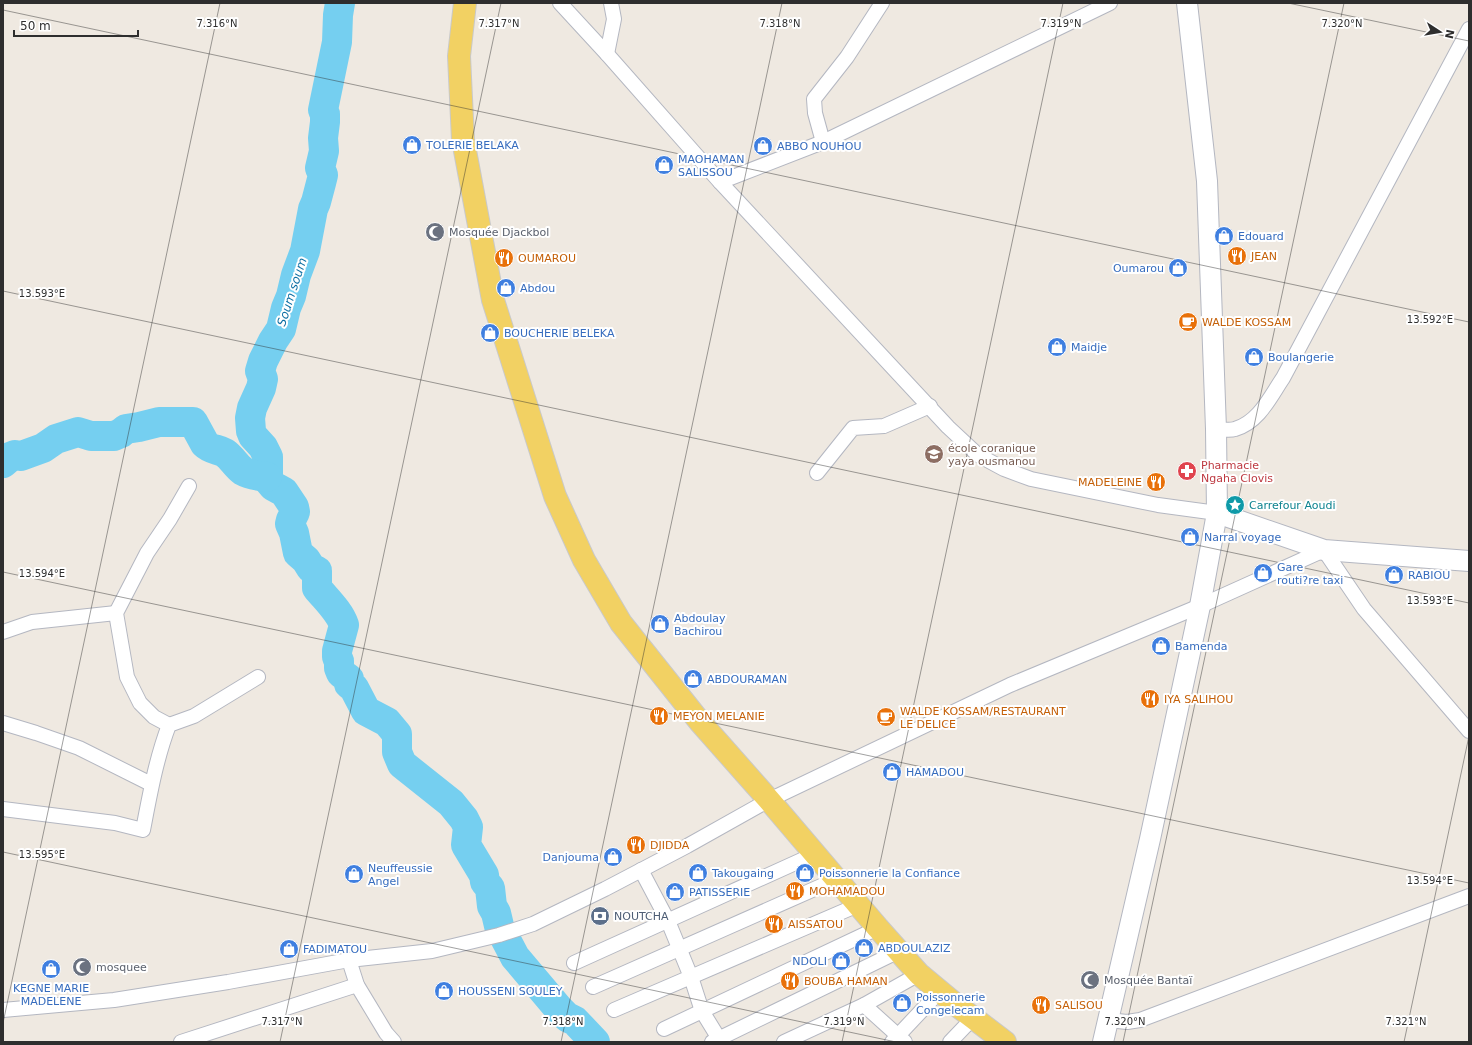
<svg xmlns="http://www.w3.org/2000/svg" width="1472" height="1045" font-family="'DejaVu Sans',sans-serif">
  <rect width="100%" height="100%" fill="#efe9e1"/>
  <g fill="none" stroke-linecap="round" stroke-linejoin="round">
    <g stroke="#75cff0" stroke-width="30">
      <path d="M340 3 338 15 337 42 323 110 325 114V122L323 138 324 151 320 168 323 175 321 183 316 202 313 209 305 251 296 275 291 296 286 308 281 329 273 341 263 361 260 371 263 379 261 388 252 408 250 418 251 431 253 436 263 447 268 457V480L273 486 284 492 294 507 295 512 291 520 290 524 294 533 298 553 306 560 311 568 317 571V588C326 599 340 612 344 625L337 651V657L339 661V668L341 673 349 679V684L354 688 366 711 387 722 397 734V752L402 764 451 803 464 819 468 827 466 845 484 875 485 882 490 888 492 906 496 913 500 930 504 936 515 957 558 1008 567 1017 575 1021 595 1042"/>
      <path d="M3 463 10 457 15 455 21 456 43 448 56 439 78 432 91 436H114L121 433 126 429 139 427 159 422H193L205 444C211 450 218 449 225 453 232 458 236 466 243 471 250 475 259 476 267 477"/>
    </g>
    <defs>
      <g id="street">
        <polyline points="560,3 607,54 720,182 948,427 978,455 1004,469 1031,479 1158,505 1217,513"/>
        <polyline points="607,54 614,19 611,3"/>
        <polyline points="823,142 815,113 814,99 847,57 882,3"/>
        <polyline points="720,182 823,142 1110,3"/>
        <path d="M1216 429C1222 429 1229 431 1235 429 1259 422 1270 397 1283 378L1469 29"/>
        <polyline points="817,473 853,428 884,426 930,406"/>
        <polyline points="3,632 32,622 116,613"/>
        <polyline points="3,723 36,733 79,748 151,784"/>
        <polyline points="169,725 154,717 140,703 127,677 116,613 147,553 170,519 189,486"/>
        <path d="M3 809 115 823 143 830C150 794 156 759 169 725L194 716 258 677"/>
        <polyline points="641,870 668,921 691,977 702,1011 721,1042"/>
        <polyline points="349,960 357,985 386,1033 394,1042"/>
        <polyline points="574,963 815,854"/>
        <polyline points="593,987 837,879"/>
        <polyline points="864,1005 905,1042"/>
        <polyline points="3,1010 114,1000 228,982 349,960 432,951 499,935 533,924 605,889 687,846 769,800 1010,685 1200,606 1324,550 1364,609 1469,731"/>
        <polyline points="614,1010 858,905"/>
        <polyline points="1108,1020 1127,1022 1140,1020 1469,896"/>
        <polyline points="664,1029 878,928"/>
        <polyline points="181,1042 357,985"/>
        <polyline points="712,1042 899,951"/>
        <polyline points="784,1042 864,1005 919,974"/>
        <polyline points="892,1042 940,991"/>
        <polyline points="950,1042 973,1018"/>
      </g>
      <g id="secondary">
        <polyline points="1217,513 1324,550 1469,561"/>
        <polyline points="1103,1042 1150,839 1200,606 1217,513 1216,429 1207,181 1187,3"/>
      </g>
      <polyline id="primary" points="465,3 459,56 463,140 493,300 555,496 584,560 621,623 700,722 769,800 878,928 919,974 955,1004 1005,1042"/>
    </defs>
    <use href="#street" stroke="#b4b7c1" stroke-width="16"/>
    <use href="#secondary" stroke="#b4b7c1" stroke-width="22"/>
    <use href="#primary" stroke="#c9c9c9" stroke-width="24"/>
    <use href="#street" stroke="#fff" stroke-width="14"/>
    <use href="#secondary" stroke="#fff" stroke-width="20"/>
    <use href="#primary" stroke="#f2d163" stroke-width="22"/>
  </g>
  <path fill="none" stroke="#2e2e2e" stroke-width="1" stroke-opacity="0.45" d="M1288 3 1469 41M3 10 1469 322M3 291 1469 603M3 572 1469 883M3 852 896 1042M3 1023 220 3M280 1042 501 3M561 1042 782 3M842 1042 1063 3M1123 1042 1344 3M1404 1042 1469 736"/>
  <defs>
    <symbol id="shop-disc" viewBox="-11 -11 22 22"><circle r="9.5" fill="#3f7fe0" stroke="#fff"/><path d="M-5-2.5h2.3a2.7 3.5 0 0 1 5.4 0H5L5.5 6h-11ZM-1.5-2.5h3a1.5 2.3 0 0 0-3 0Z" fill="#fff"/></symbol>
    <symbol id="mosque-disc" viewBox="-11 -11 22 22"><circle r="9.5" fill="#6b7280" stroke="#fff"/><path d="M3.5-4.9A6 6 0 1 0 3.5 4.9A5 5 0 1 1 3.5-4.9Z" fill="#fff"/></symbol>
    <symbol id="restaurant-disc" viewBox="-11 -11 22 22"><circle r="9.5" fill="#e8710a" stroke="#fff"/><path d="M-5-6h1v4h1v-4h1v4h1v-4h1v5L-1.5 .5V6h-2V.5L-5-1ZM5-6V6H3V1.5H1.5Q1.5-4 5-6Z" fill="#fff"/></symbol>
    <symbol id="cafe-disc" viewBox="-11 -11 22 22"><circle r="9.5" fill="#e8710a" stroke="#fff"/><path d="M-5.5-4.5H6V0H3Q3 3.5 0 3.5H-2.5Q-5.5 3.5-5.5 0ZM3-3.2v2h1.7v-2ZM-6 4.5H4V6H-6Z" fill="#fff"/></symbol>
    <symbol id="school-disc" viewBox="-11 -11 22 22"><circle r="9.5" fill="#8d6e63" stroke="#fff"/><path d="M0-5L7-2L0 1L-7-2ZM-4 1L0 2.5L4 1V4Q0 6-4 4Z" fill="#fff"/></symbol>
    <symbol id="pharmacy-disc" viewBox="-11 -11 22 22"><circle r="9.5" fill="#e0444e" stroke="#fff"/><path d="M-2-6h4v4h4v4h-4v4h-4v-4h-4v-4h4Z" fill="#fff"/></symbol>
    <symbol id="sight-disc" viewBox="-11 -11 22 22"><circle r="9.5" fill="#0f9aa8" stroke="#fff"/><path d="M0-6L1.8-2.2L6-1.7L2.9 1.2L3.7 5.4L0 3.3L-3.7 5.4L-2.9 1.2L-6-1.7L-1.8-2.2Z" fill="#fff"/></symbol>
    <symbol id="bank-disc" viewBox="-11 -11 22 22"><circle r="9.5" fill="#5c6f8a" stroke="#fff"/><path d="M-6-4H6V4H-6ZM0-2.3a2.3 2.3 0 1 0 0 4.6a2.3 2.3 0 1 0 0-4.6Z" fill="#fff"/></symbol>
  </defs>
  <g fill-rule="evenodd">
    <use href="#shop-disc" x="401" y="134" width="22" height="22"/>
    <use href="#shop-disc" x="752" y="135" width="22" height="22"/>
    <use href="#shop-disc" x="653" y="154" width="22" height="22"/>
    <use href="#mosque-disc" x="424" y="221" width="22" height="22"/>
    <use href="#shop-disc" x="1213" y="225" width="22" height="22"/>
    <use href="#restaurant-disc" x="1226" y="245" width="22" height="22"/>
    <use href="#restaurant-disc" x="493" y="247" width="22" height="22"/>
    <use href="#shop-disc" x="1167" y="257" width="22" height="22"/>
    <use href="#shop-disc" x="495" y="277" width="22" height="22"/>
    <use href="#cafe-disc" x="1177" y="311" width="22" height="22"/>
    <use href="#shop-disc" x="479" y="322" width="22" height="22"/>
    <use href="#shop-disc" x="1046" y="336" width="22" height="22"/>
    <use href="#shop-disc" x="1243" y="346" width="22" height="22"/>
    <use href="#school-disc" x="923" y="443" width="22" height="22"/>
    <use href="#pharmacy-disc" x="1176" y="460" width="22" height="22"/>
    <use href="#restaurant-disc" x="1145" y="471" width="22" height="22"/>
    <use href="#sight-disc" x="1224" y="494" width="22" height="22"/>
    <use href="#shop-disc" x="1179" y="526" width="22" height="22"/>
    <use href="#shop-disc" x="1252" y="562" width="22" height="22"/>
    <use href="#shop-disc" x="1383" y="564" width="22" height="22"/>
    <use href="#shop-disc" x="649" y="613" width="22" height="22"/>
    <use href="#shop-disc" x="1150" y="635" width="22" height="22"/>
    <use href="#shop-disc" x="682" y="668" width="22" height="22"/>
    <use href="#restaurant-disc" x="1139" y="688" width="22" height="22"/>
    <use href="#restaurant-disc" x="648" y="705" width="22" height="22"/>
    <use href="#cafe-disc" x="875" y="706" width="22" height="22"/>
    <use href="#shop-disc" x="881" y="761" width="22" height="22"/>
    <use href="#restaurant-disc" x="625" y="834" width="22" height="22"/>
    <use href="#shop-disc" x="602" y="846" width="22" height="22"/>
    <use href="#shop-disc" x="687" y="862" width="22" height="22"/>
    <use href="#shop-disc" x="794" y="862" width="22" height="22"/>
    <use href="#shop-disc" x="343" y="863" width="22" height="22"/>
    <use href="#restaurant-disc" x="784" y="880" width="22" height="22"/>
    <use href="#shop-disc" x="664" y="881" width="22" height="22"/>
    <use href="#bank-disc" x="589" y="905" width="22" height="22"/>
    <use href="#restaurant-disc" x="763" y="913" width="22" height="22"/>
    <use href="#shop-disc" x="853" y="937" width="22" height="22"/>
    <use href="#shop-disc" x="278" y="938" width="22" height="22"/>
    <use href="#shop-disc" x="830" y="950" width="22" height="22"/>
    <use href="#mosque-disc" x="71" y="956" width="22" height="22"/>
    <use href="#shop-disc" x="40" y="958" width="22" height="22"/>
    <use href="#mosque-disc" x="1079" y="969" width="22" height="22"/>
    <use href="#restaurant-disc" x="779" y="970" width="22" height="22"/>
    <use href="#shop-disc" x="433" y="980" width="22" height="22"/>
    <use href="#shop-disc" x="891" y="992" width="22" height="22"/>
    <use href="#restaurant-disc" x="1030" y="994" width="22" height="22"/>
  </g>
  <g text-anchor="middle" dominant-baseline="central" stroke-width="4" stroke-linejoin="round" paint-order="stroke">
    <g font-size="11" fill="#366cbe" stroke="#fff" text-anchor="start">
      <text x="426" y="145">TOLERIE BELAKA</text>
      <text x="777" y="146">ABBO NOUHOU</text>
      <text x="678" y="159">MAOHAMAN<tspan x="678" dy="13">SALISSOU</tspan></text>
      <text x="1238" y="236">Edouard</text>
      <text x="1164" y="268" text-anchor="end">Oumarou</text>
      <text x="520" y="288">Abdou</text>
      <text x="504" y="333">BOUCHERIE BELEKA</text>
      <text x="1071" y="347">Maidje</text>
      <text x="1268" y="357">Boulangerie</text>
      <text x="1204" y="537">Narral voyage</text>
      <text x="1277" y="567">Gare<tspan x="1277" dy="13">routi?re taxi</tspan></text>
      <text x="1408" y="575">RABIOU</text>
      <text x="674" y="618">Abdoulay<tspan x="674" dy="13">Bachirou</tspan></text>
      <text x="1175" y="646">Bamenda</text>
      <text x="707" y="679">ABDOURAMAN</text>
      <text x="906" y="772">HAMADOU</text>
      <text x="599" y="857" text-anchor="end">Danjouma</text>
      <text x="368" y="868">Neuffeussie<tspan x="368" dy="13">Angel</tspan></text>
      <text x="712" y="873">Takougaing</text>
      <text x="819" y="873">Poissonnerie la Confiance</text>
      <text x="689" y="892">PATISSERIE</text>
      <text x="878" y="948">ABDOULAZIZ</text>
      <text x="303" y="949">FADIMATOU</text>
      <text x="827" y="961" text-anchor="end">NDOLI</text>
      <text x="51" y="988" text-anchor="middle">KEGNE MARIE<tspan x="51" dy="13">MADELENE</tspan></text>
      <text x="458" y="991">HOUSSENI SOULEY</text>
      <text x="916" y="997">Poissonnerie<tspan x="916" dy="13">Congelecam</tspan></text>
    </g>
    <g font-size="11" fill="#5b616d" stroke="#fff" text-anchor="start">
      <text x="449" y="232">Mosquée Djackbol</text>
      <text x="96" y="967">mosquee</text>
      <text x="1104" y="980">Mosquée Bantaï</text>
    </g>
    <g font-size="11" fill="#c56008" stroke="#fff" text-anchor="start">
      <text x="1251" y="256">JEAN</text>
      <text x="518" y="258">OUMAROU</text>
      <text x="1202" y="322">WALDE KOSSAM</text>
      <text x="1142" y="482" text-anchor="end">MADELEINE</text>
      <text x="1164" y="699">IYA SALIHOU</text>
      <text x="900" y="711">WALDE KOSSAM/RESTAURANT<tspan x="900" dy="13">LE DELICE</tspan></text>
      <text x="673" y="716">MEYON MELANIE</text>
      <text x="650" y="845">DJIDDA</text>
      <text x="809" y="891">MOHAMADOU</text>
      <text x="788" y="924">AISSATOU</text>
      <text x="804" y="981">BOUBA HAMAN</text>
      <text x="1055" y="1005">SALISOU</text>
    </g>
    <g font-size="11" fill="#785e54" stroke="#fff" text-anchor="start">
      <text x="948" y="448">école coranique<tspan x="948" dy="13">yaya ousmanou</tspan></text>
    </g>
    <g font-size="11" fill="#be3a42" stroke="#fff" text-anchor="start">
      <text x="1201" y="465">Pharmacie<tspan x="1201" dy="13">Ngaha Clovis</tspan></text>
    </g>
    <g font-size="11" fill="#0d838f" stroke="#fff" text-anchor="start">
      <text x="1249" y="505">Carrefour Aoudi</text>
    </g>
    <g font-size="11" fill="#4e5e75" stroke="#fff" text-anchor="start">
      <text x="614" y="916">NOUTCHA</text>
    </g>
    <g font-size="12" font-style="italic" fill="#0d6fa3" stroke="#fff">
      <text transform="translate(292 292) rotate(-72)">Soum soum</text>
    </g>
  </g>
  <g font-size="10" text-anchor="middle" fill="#2e2e2e" stroke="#fff" stroke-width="4" stroke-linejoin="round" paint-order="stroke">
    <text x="217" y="27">7.316°N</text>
    <text x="499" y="27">7.317°N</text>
    <text x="780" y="27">7.318°N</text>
    <text x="1061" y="27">7.319°N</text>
    <text x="1342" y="27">7.320°N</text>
    <text x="42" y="297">13.593°E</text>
    <text x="1430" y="323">13.592°E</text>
    <text x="42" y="577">13.594°E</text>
    <text x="1430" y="604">13.593°E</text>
    <text x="42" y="858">13.595°E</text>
    <text x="1430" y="884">13.594°E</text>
    <text x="282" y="1025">7.317°N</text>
    <text x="563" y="1025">7.318°N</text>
    <text x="844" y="1025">7.319°N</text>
    <text x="1125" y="1025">7.320°N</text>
    <text x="1406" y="1025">7.321°N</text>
  </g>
  <rect width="1472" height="1045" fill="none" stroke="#2e2e2e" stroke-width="8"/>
  <g transform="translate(1440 32) rotate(102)" stroke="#ffffff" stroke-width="3" paint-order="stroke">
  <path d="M0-3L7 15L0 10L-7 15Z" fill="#2e2e2e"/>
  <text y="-6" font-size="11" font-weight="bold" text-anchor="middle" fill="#2e2e2e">N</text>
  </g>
  <path d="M14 30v6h124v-6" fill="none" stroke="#2e2e2e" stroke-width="2"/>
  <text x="20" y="30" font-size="12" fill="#2e2e2e" stroke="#ffffff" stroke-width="3" paint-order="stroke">50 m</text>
</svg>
